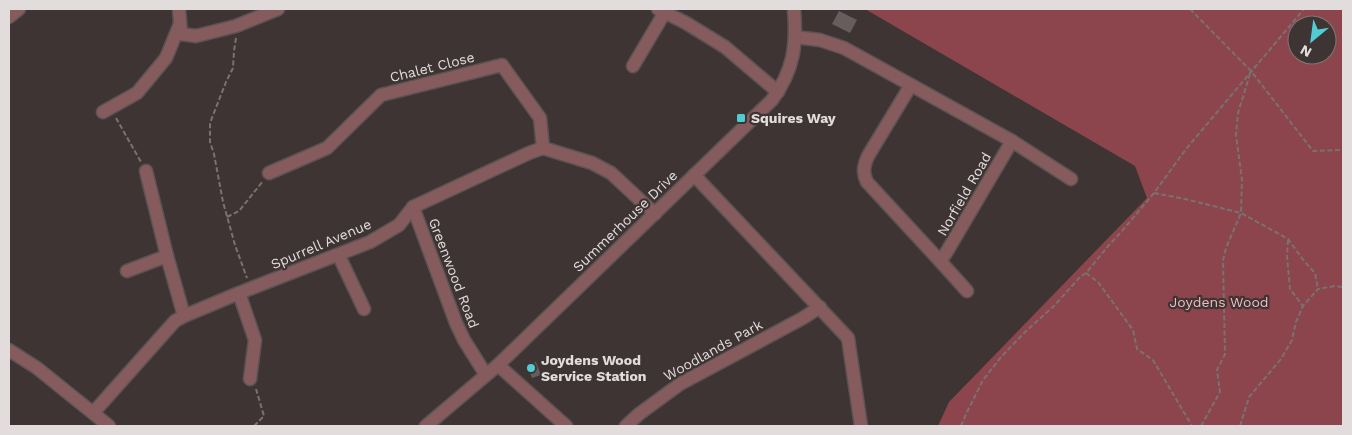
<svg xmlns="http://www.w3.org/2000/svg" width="1352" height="435" font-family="'Work Sans',sans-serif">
  <rect width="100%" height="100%" fill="#3e3434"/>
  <path fill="#8c454c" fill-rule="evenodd" d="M865 9H1343V426H938L949 402 1147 198 1135 166ZM1297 25H1327V55H1297Z"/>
  <g fill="#685d5e">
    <polygon points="839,11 857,20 850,33 832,24"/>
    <polygon points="536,362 541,375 532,378 527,365"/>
  </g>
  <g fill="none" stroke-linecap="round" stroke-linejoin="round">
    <defs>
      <g id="minor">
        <polyline points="179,9 181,34 196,36 236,26 278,9"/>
        <polyline points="658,9 686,23 725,47 778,92"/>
        <polyline points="9,17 19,9"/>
        <path d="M795 37 820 40 844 48 911 85 868 156C864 165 862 172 867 182L940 261 946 253 1012 141"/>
        <polyline points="633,66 665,12"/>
        <polyline points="911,85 1012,141 1071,179"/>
        <polyline points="103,112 137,93 166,58 180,24"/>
        <polyline points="146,171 167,256 184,316"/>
        <polyline points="269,173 327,148 381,95 502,65 540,118 543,148"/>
        <polyline points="694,175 848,338 861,426"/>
        <polyline points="413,207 456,323 464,340 486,375"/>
        <polyline points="339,256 364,309"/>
        <polyline points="940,261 967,291"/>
        <polyline points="127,271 167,256"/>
        <polyline points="239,293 255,340 250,379"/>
        <polyline points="9,350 37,368 109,426"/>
        <polyline points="498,365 566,426"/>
        <polyline points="93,413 175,321 184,316 239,293 370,242 399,225 413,207 529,153 543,148 592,163 611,173 655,214"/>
        <path d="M426 426 498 365 772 100C794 70 797 45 794 9"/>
        <polyline points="626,426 639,414 680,384 803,318 820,307"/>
      </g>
    </defs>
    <use href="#minor" stroke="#5c5252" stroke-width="15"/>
    <g stroke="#7a7171" stroke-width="2" stroke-dasharray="5 2.5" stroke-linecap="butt">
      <polyline points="1190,9 1251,71 1313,151 1343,150"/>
      <polyline points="236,38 234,51 233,68 226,82 210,123 210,142 214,154 223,202 235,245 247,278"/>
      <polyline points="116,118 141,162"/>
      <polyline points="1154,193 1185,199 1241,213 1288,239 1304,261 1315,273 1318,289"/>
      <polyline points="227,217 239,211 263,181"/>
      <polyline points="1288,240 1287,256 1290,289 1303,306"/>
      <polyline points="1086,273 1098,282 1133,330 1137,349 1153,360 1192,426"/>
      <polyline points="254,426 264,416 256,389"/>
      <polyline points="961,426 967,412 983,380 1001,357 1026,331 1054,306 1080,277 1086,273 1109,245 1122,231 1154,193 1186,149 1304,9"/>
      <polyline points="1201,426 1220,392 1217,370 1225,354 1223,260 1226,248 1241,213 1242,180 1236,135 1238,113 1250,74"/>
      <polyline points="1240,426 1249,397 1281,359 1292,340 1296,322 1303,306 1318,289 1335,286 1343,287"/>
    </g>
    <use href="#minor" stroke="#855b5e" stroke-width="12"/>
  </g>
  <g fill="#51ccd3" stroke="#3e3434" stroke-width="2">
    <rect x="736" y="113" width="10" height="10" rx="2.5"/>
    <circle cx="531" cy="368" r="5"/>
  </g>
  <g text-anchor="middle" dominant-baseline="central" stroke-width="4.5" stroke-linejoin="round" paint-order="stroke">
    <g font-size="14" fill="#e2dcdc" stroke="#3e3434">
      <text transform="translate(432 67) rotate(-14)">Chalet Close</text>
      <text transform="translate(964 194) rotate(-60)">Norfield Road</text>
      <text transform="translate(625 221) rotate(-44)">Summerhouse Drive</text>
      <text transform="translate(321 244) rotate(-23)">Spurrell Avenue</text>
      <text transform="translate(454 273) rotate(69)">Greenwood Road</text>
      <text transform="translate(713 350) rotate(-29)">Woodlands Park</text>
    </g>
    <g font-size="14" font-weight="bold" fill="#e2dcdc" stroke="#3e3434" text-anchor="start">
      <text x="751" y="118">Squires Way</text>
      <text x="541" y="360">Joydens Wood<tspan x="541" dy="16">Service Station</tspan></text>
    </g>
    <g font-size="14" fill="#f2bcbf" stroke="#3e3434">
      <text x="1219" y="302">Joydens Wood</text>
    </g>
  </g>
  <rect width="1352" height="435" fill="none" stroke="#e2dcdc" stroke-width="20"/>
  <g transform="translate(1312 40) rotate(209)"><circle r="24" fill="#3e3434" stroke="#807777"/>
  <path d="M0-4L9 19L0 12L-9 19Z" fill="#51ccd3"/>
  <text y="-8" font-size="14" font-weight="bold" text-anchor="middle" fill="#e2dcdc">N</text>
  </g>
</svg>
